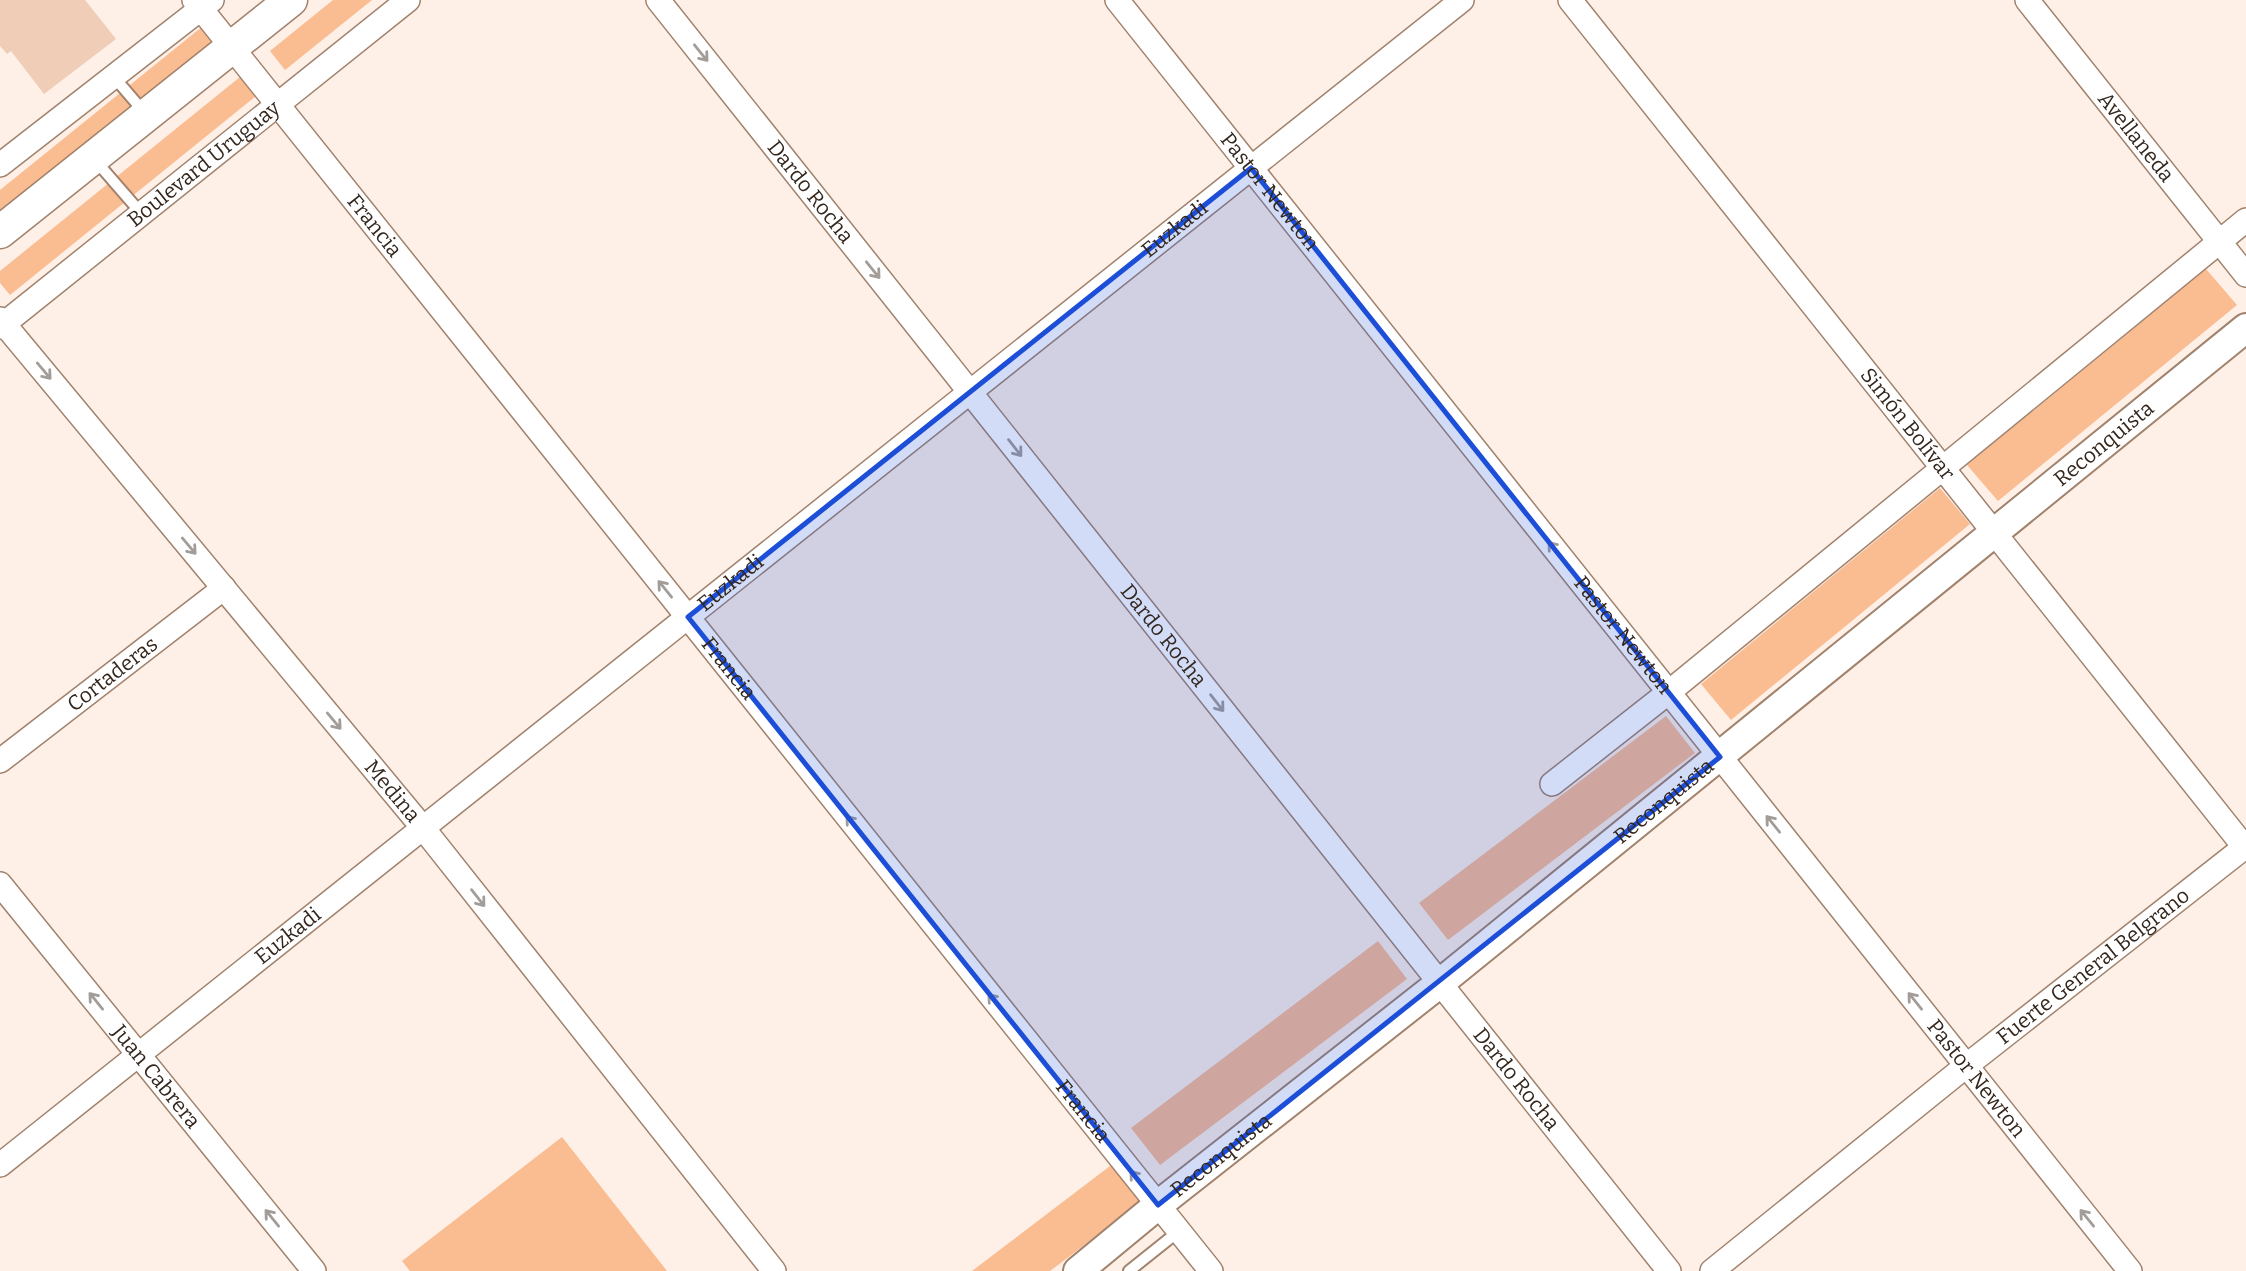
<svg xmlns="http://www.w3.org/2000/svg" width="2246" height="1271" font-family="Bitter,serif">
  <rect width="100%" height="100%" fill="#fef0e7"/>
  <g fill="#fabc91">
    <polygon points="333,0 372,0 285,70 270,51"/>
    <polygon points="203,26 219,45 0,222 0,190"/>
    <polygon points="240,77 256,96 10,295 0,283 0,271"/>
    <polygon points="2206,269 2237,305 1998,501 1967,465"/>
    <polygon points="1940,488 1970,524 1731,720 1701,684"/>
    <polygon points="1666,716 1695,753 1448,940 1419,903"/>
    <polygon points="1378,941 1407,979 1160,1165 1131,1128"/>
    <polygon points="562,1137 667,1271 410,1271 402,1261"/>
    <polygon points="1114,1163 1143,1201 1050,1271 972,1271"/>
  </g>
  <polygon fill="#efcdb6" points="0,0 85,0 116,39 44,94 11,51 7,54 0,46"/>
  <g fill="none" stroke-linecap="round" stroke-linejoin="round">
    <defs>
      <g id="service">
        <polyline points="114,77 144,112"/>
        <polyline points="95,160 141,213"/>
        <polyline points="1129,1271 1179,1231"/>
      </g>
      <g id="minor">
        <path id="s1" d="M194 0 1211 1271"/>
        <path id="s2" d="M658 0 1669 1271"/>
        <path id="s3" d="M1117 0 2130 1271"/>
        <path id="s4" d="M1570 0 2246 849"/>
        <path id="s5" d="M2027 0 2246 275"/>
        <polyline points="0,165 212,0"/>
        <path id="s6" d="M0 319 423 828 774 1271"/>
        <path id="s7" d="M0 327 408 0"/>
        <path id="s8" d="M0 761 224 588"/>
        <polyline points="1552,784 1669,692 2246,220"/>
        <path id="s9" d="M0 884 314 1271"/>
        <path id="s10" d="M0 1165 1462 0"/>
        <path id="s11" d="M1712 1271 1966 1066 2246 846"/>
      </g>
      <g id="tertiary">
        <path id="s12" d="M1078 1271 1158 1205 1440 983 2246 328"/>
      </g>
      <polyline id="secondary" points="0,232 291,0"/>
    </defs>
    <use href="#service" stroke="#a1826c" stroke-width="14"/>
    <use href="#minor" stroke="#a1826c" stroke-width="26"/>
    <use href="#tertiary" stroke="#a1826c" stroke-width="32"/>
    <use href="#secondary" stroke="#a1826c" stroke-width="35"/>
    <use href="#service" stroke="#fff" stroke-width="10"/>
    <use href="#minor" stroke="#fff" stroke-width="23"/>
    <use href="#tertiary" stroke="#fff" stroke-width="28"/>
    <use href="#secondary" stroke="#fff" stroke-width="32"/>
  </g>
  <defs><path id="oneway-shaft" d="M-6 0H5M1.5-3L5.5 0L1.5 3" fill="none" stroke-width="1.6" stroke-linecap="round" stroke-linejoin="round" transform="scale(1.75)"/></defs>
  <g stroke="#a39d99">
    <use href="#oneway-shaft" transform="translate(701 53) rotate(51)"/>
    <use href="#oneway-shaft" transform="translate(873 270) rotate(51)"/>
    <use href="#oneway-shaft" transform="translate(44 371) rotate(50)"/>
    <use href="#oneway-shaft" transform="translate(1015 448) rotate(52)"/>
    <use href="#oneway-shaft" transform="translate(189 546) rotate(50)"/>
    <use href="#oneway-shaft" transform="translate(1555 550) rotate(-129)"/>
    <use href="#oneway-shaft" transform="translate(665 589) rotate(-129)"/>
    <use href="#oneway-shaft" transform="translate(1217 703) rotate(52)"/>
    <use href="#oneway-shaft" transform="translate(334 721) rotate(50)"/>
    <use href="#oneway-shaft" transform="translate(853 824) rotate(-129)"/>
    <use href="#oneway-shaft" transform="translate(1773 824) rotate(-129)"/>
    <use href="#oneway-shaft" transform="translate(478 898) rotate(52)"/>
    <use href="#oneway-shaft" transform="translate(96 1001) rotate(-129)"/>
    <use href="#oneway-shaft" transform="translate(1915 1001) rotate(-129)"/>
    <use href="#oneway-shaft" transform="translate(995 1002) rotate(-129)"/>
    <use href="#oneway-shaft" transform="translate(1137 1179) rotate(-129)"/>
    <use href="#oneway-shaft" transform="translate(272 1218) rotate(-129)"/>
    <use href="#oneway-shaft" transform="translate(2087 1218) rotate(-129)"/>
  </g>
  <path fill="#1d4ed8" fill-opacity="0.2" stroke="#1d4ed8" stroke-width="5" stroke-linejoin="round" d="M1251 168 1720 757 1158 1205 688 617Z"/>
  <g text-anchor="middle" dominant-baseline="central" stroke-width="6" stroke-linejoin="round" paint-order="stroke">
    <g font-size="21" fill="#33261d" stroke="#fff">
      <text stroke="none"><textPath href="#s5" startOffset="175">Avellaneda</textPath></text>
      <text stroke="none"><textPath href="#s7" startOffset="261">Boulevard Uruguay</textPath></text>
      <text stroke="none"><textPath href="#s2" startOffset="245">Dardo Rocha</textPath></text>
      <text stroke="none"><textPath href="#s3" startOffset="245">Pastor Newton</textPath></text>
      <text stroke="none"><textPath href="#s1" startOffset="289">Francia</textPath></text>
      <text stroke="none"><textPath href="#s10" startOffset="1502">Euzkadi</textPath></text>
      <text stroke="none"><textPath href="#s4" startOffset="542">Simón Bolívar</textPath></text>
      <text stroke="none"><textPath href="#s12" startOffset="1318">Reconquista</textPath></text>
      <text stroke="none"><textPath href="#s10" startOffset="934">Euzkadi</textPath></text>
      <text stroke="none"><textPath href="#s2" startOffset="812">Dardo Rocha</textPath></text>
      <text stroke="none"><textPath href="#s3" startOffset="812">Pastor Newton</textPath></text>
      <text stroke="none"><textPath href="#s1" startOffset="856">Francia</textPath></text>
      <text stroke="none"><textPath href="#s8" startOffset="142">Cortaderas</textPath></text>
      <text stroke="none"><textPath href="#s6" startOffset="614">Medina</textPath></text>
      <text stroke="none"><textPath href="#s12" startOffset="751">Reconquista</textPath></text>
      <text stroke="none"><textPath href="#s10" startOffset="368">Euzkadi</textPath></text>
      <text stroke="none"><textPath href="#s11" startOffset="488">Fuerte General Belgrano</textPath></text>
      <text stroke="none"><textPath href="#s9" startOffset="248">Juan Cabrera</textPath></text>
      <text stroke="none"><textPath href="#s2" startOffset="1379">Dardo Rocha</textPath></text>
      <text stroke="none"><textPath href="#s3" startOffset="1379">Pastor Newton</textPath></text>
      <text stroke="none"><textPath href="#s1" startOffset="1423">Francia</textPath></text>
      <text stroke="none"><textPath href="#s12" startOffset="184">Reconquista</textPath></text>
    </g>
  </g>
</svg>
